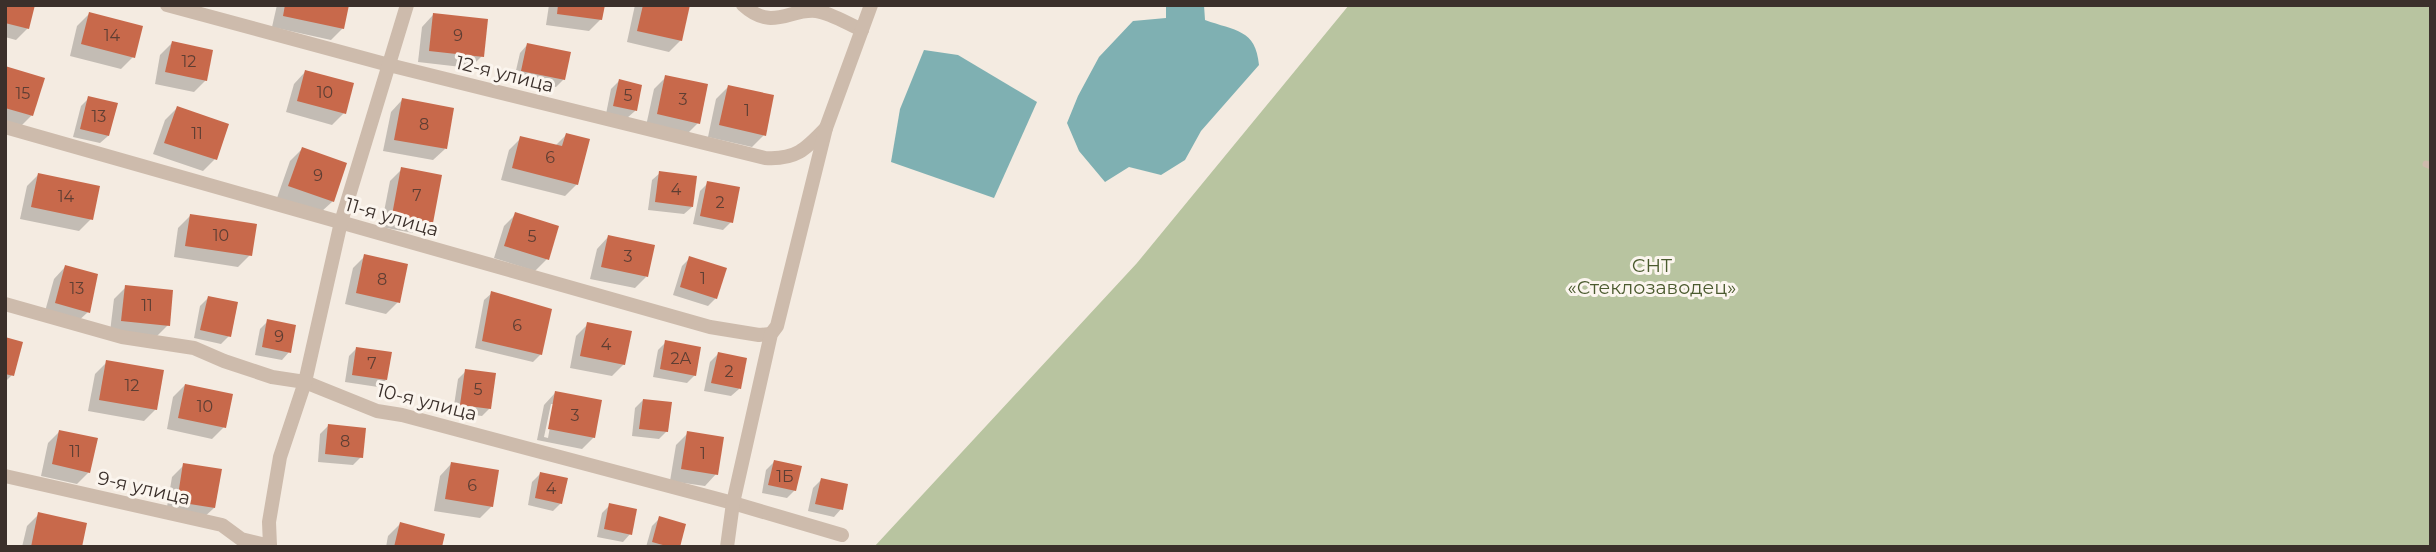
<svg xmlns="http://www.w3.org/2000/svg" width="2436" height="552" font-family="Montserrat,sans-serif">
  <rect width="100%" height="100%" fill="#f4ebe1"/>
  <polygon fill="#b8c4a0" points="1349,5 2431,5 2431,547 874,547 1137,263"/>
  <g fill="#7fb0b2">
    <path d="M1166 5H1204L1205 20C1235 31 1256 29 1259 65L1201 131 1185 160 1161 175 1129 167 1105 182 1079 151 1067 123 1078 96 1099 57 1133 21 1166 18Z"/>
    <polygon points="924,50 958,55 1037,102 994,198 891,162 900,109"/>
  </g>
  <g fill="#0003" fill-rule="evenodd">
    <polygon points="5,5 28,28 16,40 5,37"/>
    <polygon points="277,5 348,5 343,28 331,40 272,27"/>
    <polygon points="549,5 603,5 601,19 589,31 546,25"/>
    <polygon points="635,5 689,5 681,40 669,52 627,42"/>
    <polygon points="89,14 133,57 121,69 70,56 77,26"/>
    <polygon points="433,15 482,56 470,68 418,62 422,27"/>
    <polygon points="172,43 206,80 194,92 155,84 160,55"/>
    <polygon points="527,45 564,79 556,87 514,79 520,53"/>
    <polygon points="5,68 32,115 20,127 5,123"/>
    <polygon points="305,72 344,113 332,125 286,112 294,84"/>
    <polygon points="666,77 698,123 686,135 646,126 654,89"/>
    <polygon points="619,81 640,86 635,111 627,118 606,114 611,89"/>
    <polygon points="728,87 764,135 752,147 708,137 716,99"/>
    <polygon points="89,98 108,136 100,143 73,137 81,106"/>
    <polygon points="402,100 445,149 433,160 383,151 391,112"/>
    <polygon points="177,108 215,159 203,171 153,154 165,120"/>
    <polygon points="566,135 577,184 565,196 501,180 509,150 521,138 555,146"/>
    <polygon points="302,149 333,201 321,212 277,198 290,161"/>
    <polygon points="402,169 431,222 419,234 381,227 390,181"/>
    <polygon points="660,173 692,207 684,214 648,210 652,180"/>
    <polygon points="39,174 91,219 79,231 20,219 27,186"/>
    <polygon points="708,183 731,222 723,230 693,224 700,191"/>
    <polygon points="516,214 547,259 535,271 494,258 504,226"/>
    <polygon points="190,216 250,255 238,267 174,257 178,228"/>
    <polygon points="608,237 646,277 635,288 590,279 597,249"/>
    <polygon points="365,256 398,302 386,314 345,304 353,268"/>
    <polygon points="690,258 716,298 708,306 673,295 682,266"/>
    <polygon points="65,267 88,312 76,323 44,315 54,279"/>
    <polygon points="126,287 168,325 156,337 110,332 114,299"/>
    <polygon points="492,293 541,354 533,362 475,348 484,300"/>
    <polygon points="208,298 229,336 221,344 194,338 200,306"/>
    <polygon points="268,321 289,352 282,360 255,355 260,329"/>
    <polygon points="588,324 624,364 612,376 570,368 576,336"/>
    <polygon points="5,339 12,375 5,382"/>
    <polygon points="666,342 695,375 687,383 653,377 658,350"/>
    <polygon points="357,348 386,380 378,387 345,382 349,356"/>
    <polygon points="718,354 745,359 739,389 731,396 704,391 710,362"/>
    <polygon points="107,362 156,409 144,421 88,411 95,374"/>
    <polygon points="466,371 490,408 482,416 453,412 458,379"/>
    <polygon points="185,385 224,427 212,439 167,429 173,397"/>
    <path d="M555 393 594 437 582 449 537 440 544 405ZM551 404H554L548 438 544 437Z"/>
    <polygon points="643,400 667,431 659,439 632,436 635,408"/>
    <polygon points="328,426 361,457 353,465 318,462 320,434"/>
    <polygon points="60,431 89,472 77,484 41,476 48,443"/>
    <polygon points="688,433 716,474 705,486 670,481 676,445"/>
    <polygon points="774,462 795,490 787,498 762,493 766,470"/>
    <polygon points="451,464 492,506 480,518 434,511 440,476"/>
    <polygon points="184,465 214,508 202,519 166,513 172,477"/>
    <polygon points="540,474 561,503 553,511 528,505 532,482"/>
    <polygon points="821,480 841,509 834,517 808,511 813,488"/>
    <polygon points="610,505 630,534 623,542 597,537 602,513"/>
    <polygon points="39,514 80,547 22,547 27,526"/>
    <polygon points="660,518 678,547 646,547 652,526"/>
    <polygon points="400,524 440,547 386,547 388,536"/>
  </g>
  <g fill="#c8694b">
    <polygon points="5,5 35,5 29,29 5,23"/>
    <polygon points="285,5 349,5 344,29 283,16"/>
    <polygon points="558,5 605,5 602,20 557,14"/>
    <polygon points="643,5 690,5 682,41 637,31"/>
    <polygon points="89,12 143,26 135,58 81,44"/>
    <polygon points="433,13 488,19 484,57 429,51"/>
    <polygon points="172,41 213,50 207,81 165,72"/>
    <polygon points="527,43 571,52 565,80 521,71"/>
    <polygon points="5,66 45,78 33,116 5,108"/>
    <polygon points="305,70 354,83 346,114 297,101"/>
    <polygon points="665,75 708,84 700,124 657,114"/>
    <polygon points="619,79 642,85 637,111 613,106"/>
    <polygon points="728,85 774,95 766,136 719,125"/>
    <polygon points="88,96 118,103 109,136 80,129"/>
    <polygon points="402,98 454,108 447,149 394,140"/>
    <polygon points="177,106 229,124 217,160 164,143"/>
    <polygon points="566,133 590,139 578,185 512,168 520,136 562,146"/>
    <polygon points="302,147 347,163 334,202 288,186"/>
    <polygon points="401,167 442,175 433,223 392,215"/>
    <polygon points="659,171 697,176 693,207 655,202"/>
    <polygon points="38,173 100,186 93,220 31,207"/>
    <polygon points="707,181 740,187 733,223 700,216"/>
    <polygon points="515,212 559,226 549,260 504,246"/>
    <polygon points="190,214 257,224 252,256 185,246"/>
    <polygon points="608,235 655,245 648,277 601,267"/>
    <polygon points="364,254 408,264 400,303 356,293"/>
    <polygon points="689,256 727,268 717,299 680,287"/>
    <polygon points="65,265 98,274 90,313 55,303"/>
    <polygon points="125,285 173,290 170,326 121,321"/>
    <polygon points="491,291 552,309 542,355 482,341"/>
    <polygon points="208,296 238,302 231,337 200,330"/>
    <polygon points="267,319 296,325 291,353 262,347"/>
    <polygon points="587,322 632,331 625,365 580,356"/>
    <polygon points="5,337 23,342 14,376 5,374"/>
    <polygon points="665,340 701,347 696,376 660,369"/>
    <polygon points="356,347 392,352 387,380 352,375"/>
    <polygon points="718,352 747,358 741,389 711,383"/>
    <polygon points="106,360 164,370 157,410 99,400"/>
    <polygon points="465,369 496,373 491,409 460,405"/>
    <polygon points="185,384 233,394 226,428 178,418"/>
    <polygon points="555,391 602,400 595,438 548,429"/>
    <polygon points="643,399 672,402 668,432 639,429"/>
    <polygon points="328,424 366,428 363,458 325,454"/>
    <polygon points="59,430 98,438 90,473 52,464"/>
    <polygon points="687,431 724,437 718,475 681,469"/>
    <polygon points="774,460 802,466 796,491 768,485"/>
    <polygon points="451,462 499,470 493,507 445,499"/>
    <polygon points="183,463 222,469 215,508 177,502"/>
    <polygon points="540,472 568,478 562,504 535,498"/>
    <polygon points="821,478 848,484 843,510 815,504"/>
    <polygon points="609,503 637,509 632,535 604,529"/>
    <polygon points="38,512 87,523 82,547 31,547"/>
    <polygon points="659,516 686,524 680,547 670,547 652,542"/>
    <polygon points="400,522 445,534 442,547 394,547"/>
  </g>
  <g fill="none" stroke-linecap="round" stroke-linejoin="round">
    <polyline stroke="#cdbbac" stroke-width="7" points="2426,164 2431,166"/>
    <g stroke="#cdbbac" stroke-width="14">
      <path d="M167 5 389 65 765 158C796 160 806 149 826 128"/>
      <path d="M743 5C772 32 790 8 816 11 831 13 848 24 862 30"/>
      <polyline points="5,127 710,327 759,335 771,334"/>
      <polyline points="5,304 122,337 194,348 224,361 272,377 305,382 377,411 402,415 733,503 842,535"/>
      <polyline points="5,476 222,525 241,539 270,546"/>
      <polyline points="270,546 269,522 280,457 305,382 341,222 407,5"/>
      <polyline points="727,547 733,503 771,334 777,326 826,128 871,5"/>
    </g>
  </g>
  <g text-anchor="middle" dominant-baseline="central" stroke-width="6" stroke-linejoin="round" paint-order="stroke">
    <g font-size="16" fill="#5e3e33">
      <text x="112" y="35">14</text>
      <text x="458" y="35">9</text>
      <text x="189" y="61">12</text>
      <text x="325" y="92">10</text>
      <text x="23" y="93">15</text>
      <text x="628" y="95">5</text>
      <text x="683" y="99">3</text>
      <text x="747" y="110">1</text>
      <text x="99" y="116">13</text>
      <text x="424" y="124">8</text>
      <text x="197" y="133">11</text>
      <text x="550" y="157">6</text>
      <text x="318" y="175">9</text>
      <text x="676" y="189">4</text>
      <text x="417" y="195">7</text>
      <text x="66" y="196">14</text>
      <text x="720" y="202">2</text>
      <text x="221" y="235">10</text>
      <text x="532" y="236">5</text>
      <text x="628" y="256">3</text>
      <text x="703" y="278">1</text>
      <text x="382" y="279">8</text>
      <text x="77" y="288">13</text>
      <text x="147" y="305">11</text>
      <text x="517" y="325">6</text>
      <text x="279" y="336">9</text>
      <text x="606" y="344">4</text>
      <text x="681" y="358">2А</text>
      <text x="372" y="363">7</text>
      <text x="729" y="371">2</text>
      <text x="132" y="385">12</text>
      <text x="478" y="389">5</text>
      <text x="205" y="406">10</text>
      <text x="575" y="415">3</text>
      <text x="345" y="441">8</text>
      <text x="75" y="451">11</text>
      <text x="703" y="453">1</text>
      <text x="785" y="476">1Б</text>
      <text x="472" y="485">6</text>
      <text x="551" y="488">4</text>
    </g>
    <g font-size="19" fill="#3b302b" stroke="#fbf5ee">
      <text transform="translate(505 74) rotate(14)">12-я улица</text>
      <text transform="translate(392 217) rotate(16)">11-я улица</text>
      <text transform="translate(427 402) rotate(14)">10-я улица</text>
      <text transform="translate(144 488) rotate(13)">9-я улица</text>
    </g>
    <g font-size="19" fill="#4a5a2e" stroke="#fbf5ee">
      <text x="1652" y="265">СНТ<tspan x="1652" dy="22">«Стеклозаводец»</tspan></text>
    </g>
  </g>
  <rect width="2436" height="552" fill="none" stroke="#3b302b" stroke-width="14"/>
</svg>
